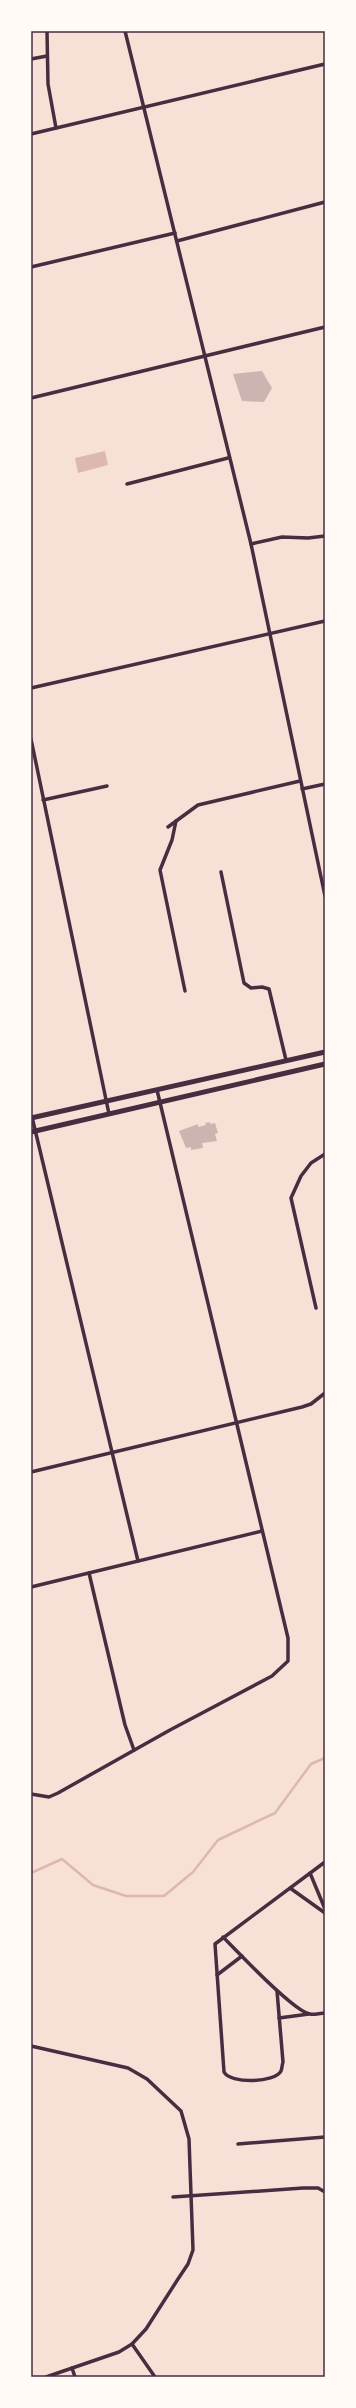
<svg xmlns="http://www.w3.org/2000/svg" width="356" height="2408" font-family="Ubuntu,sans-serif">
  <rect width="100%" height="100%" fill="#f7e1d7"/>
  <polygon fill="#dcb8b0" points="105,451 108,465 78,473 75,458"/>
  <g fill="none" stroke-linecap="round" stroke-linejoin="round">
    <polyline stroke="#dcb8b0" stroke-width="2.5" points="31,1873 62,1859 93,1885 126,1896 164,1896 193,1872 218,1840 275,1813 311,1764 325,1758"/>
  </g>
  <g fill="#ccb4b1">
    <polygon points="262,371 272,388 264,402 242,401 233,374"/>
    <polygon points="210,1122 210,1124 215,1123 218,1133 215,1134 217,1141 202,1143 203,1148 191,1150 191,1147 186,1148 179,1131 198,1124 198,1127 206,1125 205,1123"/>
  </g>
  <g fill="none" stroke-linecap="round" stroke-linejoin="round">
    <g stroke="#4a2c40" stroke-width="3.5">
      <polyline points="47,31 48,84 56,128"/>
      <polyline points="125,31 251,544 325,896"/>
      <polyline points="31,59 47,56"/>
      <polyline points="31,134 325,64"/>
      <polyline points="177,241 325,202"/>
      <polyline points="31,267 175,233"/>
      <polyline points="31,398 325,327"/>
      <polyline points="127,484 228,458"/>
      <polyline points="251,544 282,537 308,538 325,536"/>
      <polyline points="31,688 325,621"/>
      <polyline points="31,739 109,1114"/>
      <polyline points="302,789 325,784"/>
      <polyline points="43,800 107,786"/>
      <polyline points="176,821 172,840 160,870 185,991"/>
      <polyline points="168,827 198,805 300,781"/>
      <polyline points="221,872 244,983 251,988 262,987 269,989 286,1060"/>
      <polyline points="32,1117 138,1561"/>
      <polyline points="316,1308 291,1198 301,1176 311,1163 325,1154"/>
      <polyline points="31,1472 302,1407 311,1404 325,1393"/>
      <polyline points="89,1573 125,1725 134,1750"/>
      <polyline points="31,1587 262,1531"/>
      <polyline points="31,1794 49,1797 58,1793 170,1730 272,1676 288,1661 288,1638 157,1090"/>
      <polyline points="310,1873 325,1909"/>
      <polyline points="290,1888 325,1913"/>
      <path d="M223 1937C237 1951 294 2012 310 2014 314 2015 320 2013 325 2013"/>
      <polyline points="217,1975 242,1956"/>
      <path d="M277 1991 283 2062C282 2065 282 2069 281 2071 275 2083 230 2084 224 2072L215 1944 325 1862"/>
      <polyline points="279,2018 309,2014"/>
      <polyline points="31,2046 128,2068 147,2079 181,2111 189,2139 193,2250 188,2264 178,2279 146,2329 132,2344 119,2352 46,2377"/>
      <polyline points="238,2144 325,2137"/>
      <polyline points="173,2197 303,2188 318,2188 325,2192"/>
      <polyline points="132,2344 155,2377"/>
      <polyline points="72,2368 75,2377"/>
    </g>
    <g stroke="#4a2c40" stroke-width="5">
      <polyline points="31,1118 325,1052"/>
      <polyline points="31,1132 325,1064"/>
    </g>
  </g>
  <rect width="356" height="2408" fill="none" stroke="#fffaf5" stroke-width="64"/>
  <rect x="32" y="32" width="292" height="2344" fill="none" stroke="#4a2c40" stroke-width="1.5"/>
</svg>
